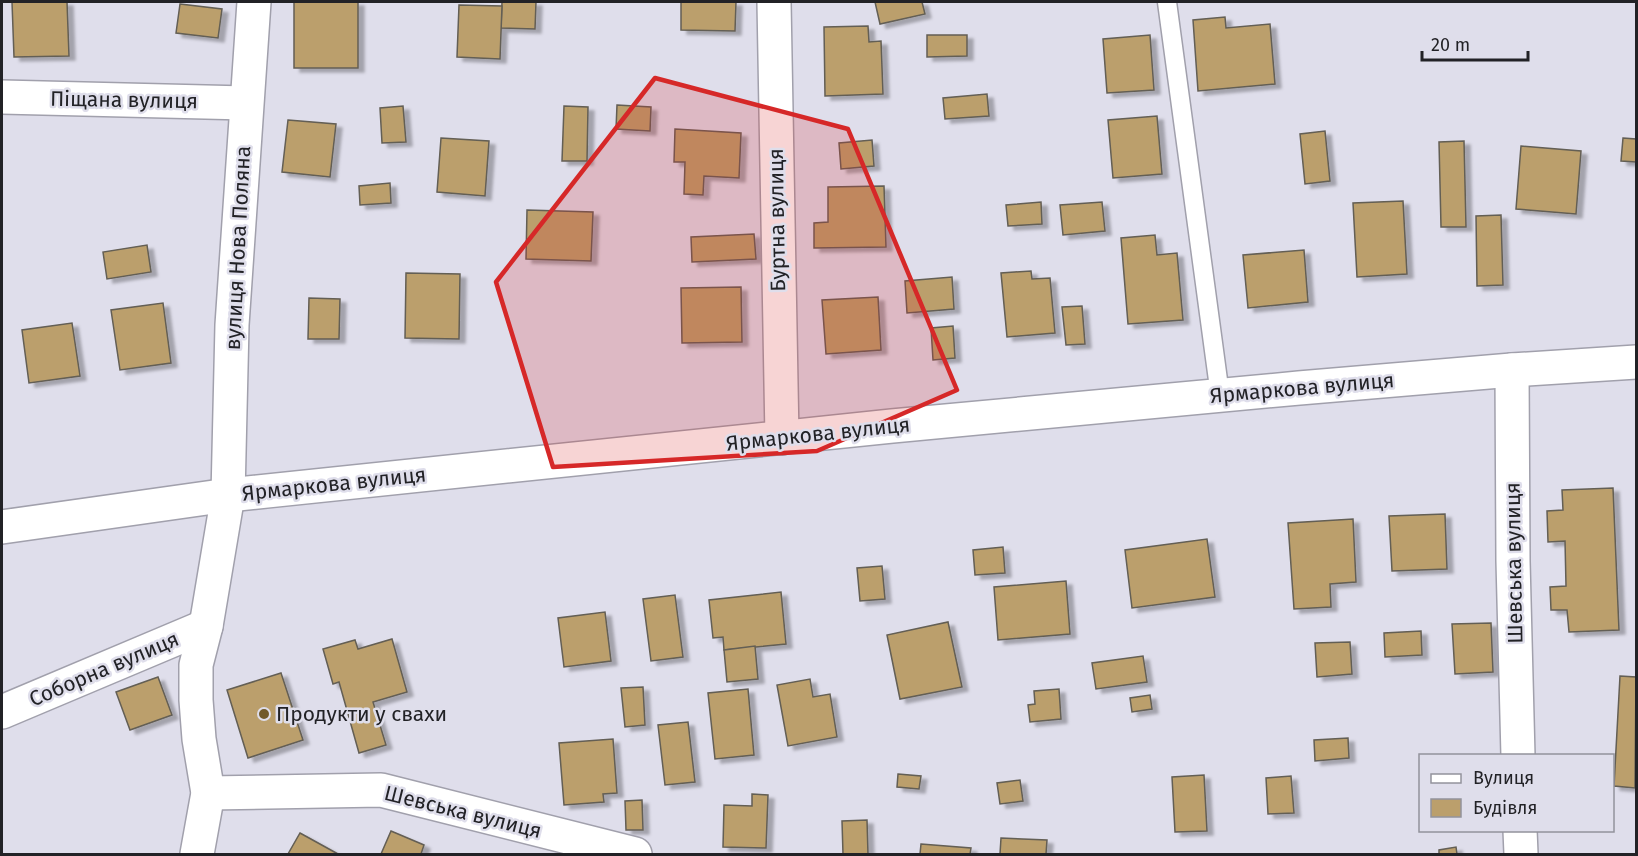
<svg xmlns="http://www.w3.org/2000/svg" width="1638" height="856" font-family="'Fira Sans',sans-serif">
  <defs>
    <filter id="shadow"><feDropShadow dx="6" dy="4" stdDeviation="1.5" flood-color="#0004"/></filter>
  </defs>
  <rect width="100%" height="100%" fill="#dfdeeb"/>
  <g fill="#bb9f6c" stroke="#635e54" stroke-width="1.5" filter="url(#shadow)">
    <polygon points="12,2 67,2 69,56 14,57"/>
    <rect x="294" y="2" width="64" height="66"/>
    <polygon points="502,2 536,2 535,29 501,28"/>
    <polygon points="681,2 736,2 735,31 681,30"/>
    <polygon points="875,2 922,2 925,14 880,24"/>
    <polygon points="180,4 222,9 218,38 176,33"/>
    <polygon points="459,5 502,6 500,59 457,57"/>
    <polygon points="1225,17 1226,28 1270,24 1275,84 1198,91 1193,20"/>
    <polygon points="868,26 869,42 881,41 883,94 825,96 824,27"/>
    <polygon points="927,35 967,35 967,56 927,57"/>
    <polygon points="1150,35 1154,90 1107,93 1103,39"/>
    <polygon points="987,94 989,116 945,119 943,98"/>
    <polygon points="617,105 651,107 650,131 616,129"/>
    <polygon points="403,106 406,142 382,143 380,108"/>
    <polygon points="564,106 588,107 587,161 562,161"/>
    <polygon points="1157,116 1162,174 1113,178 1108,120"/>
    <polygon points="288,120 336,124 330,177 282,172"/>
    <polygon points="675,129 741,133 739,178 704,176 703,195 684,194 685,162 674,162"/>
    <polygon points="1325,131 1330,181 1305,184 1300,134"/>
    <polygon points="441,138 489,141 485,196 437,192"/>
    <polygon points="1623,138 1636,139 1636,162 1621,161"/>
    <polygon points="872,140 874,166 841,169 839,143"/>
    <polygon points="1464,141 1466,227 1441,227 1439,142"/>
    <polygon points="1521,146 1581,151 1576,214 1516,209"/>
    <polygon points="390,183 391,203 360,205 359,186"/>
    <polygon points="884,186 886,247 814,248 814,223 828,222 828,187"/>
    <polygon points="1403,201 1407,274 1357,277 1353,203"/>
    <polygon points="1041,202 1042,224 1008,226 1006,205"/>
    <polygon points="1102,202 1105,231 1063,235 1060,205"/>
    <polygon points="527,210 593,212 591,261 526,259"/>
    <polygon points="1501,215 1503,285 1477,286 1476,216"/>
    <polygon points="754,234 756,259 692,262 691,237"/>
    <polygon points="1155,235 1157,255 1177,253 1183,320 1128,324 1121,238"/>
    <polygon points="147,245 151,272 107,279 103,252"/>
    <polygon points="1304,250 1308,302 1248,308 1243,255"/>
    <polygon points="1031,271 1032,279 1050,278 1055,333 1007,337 1001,273"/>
    <polygon points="406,273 460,274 459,339 405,338"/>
    <polygon points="952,277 954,309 907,313 905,281"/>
    <polygon points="741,287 742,342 682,343 681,288"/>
    <polygon points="878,297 881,350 826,354 822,300"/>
    <polygon points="309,298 340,299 339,339 308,339"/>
    <polygon points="163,303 171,363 120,370 111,310"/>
    <polygon points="1082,306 1085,344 1066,345 1062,307"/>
    <polygon points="72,323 80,376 29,383 22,330"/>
    <polygon points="953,326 955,358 933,360 931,328"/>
    <polygon points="1613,488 1619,630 1569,632 1567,610 1551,610 1550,587 1566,586 1565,541 1548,542 1547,511 1563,510 1562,490"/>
    <polygon points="1445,514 1447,569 1392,571 1389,516"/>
    <polygon points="1353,519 1356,582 1330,584 1331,607 1294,609 1288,523"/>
    <polygon points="1207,539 1215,597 1132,608 1125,550"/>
    <polygon points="1003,547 1005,573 975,575 973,550"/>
    <polygon points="882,566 885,599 860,601 857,568"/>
    <polygon points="1066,581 1070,634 998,640 994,587"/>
    <polygon points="781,592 786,644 724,650 723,637 713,638 709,600"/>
    <polygon points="675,595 683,657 651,661 643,599"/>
    <polygon points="605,612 611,661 564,667 558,618"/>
    <polygon points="948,622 962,687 900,699 887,635"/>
    <polygon points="1491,623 1493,672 1455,674 1452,624"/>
    <polygon points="1421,631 1422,655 1385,657 1384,633"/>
    <polygon points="392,639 407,692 373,702 386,745 359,753 339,682 333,684 323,649 355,640 358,649"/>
    <polygon points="1350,642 1352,674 1317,677 1315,643"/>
    <polygon points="755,646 758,679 727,682 724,650"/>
    <polygon points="1143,656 1147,682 1096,689 1092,663"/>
    <polygon points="281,673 303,740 248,758 227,690"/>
    <polygon points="1620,676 1636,677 1635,788 1614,786"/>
    <polygon points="158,677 172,715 130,730 116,692"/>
    <polygon points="810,679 813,697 830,694 837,737 788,746 777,685"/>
    <polygon points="643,687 645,725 625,727 621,688"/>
    <polygon points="748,689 754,755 715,759 708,693"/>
    <polygon points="1059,689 1061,719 1030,722 1028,705 1035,704 1034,691"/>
    <polygon points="1150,695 1152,709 1132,712 1130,698"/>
    <polygon points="688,722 695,782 665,785 658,725"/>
    <polygon points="1348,738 1349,758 1315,761 1314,740"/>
    <polygon points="613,739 617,793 603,794 604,802 564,805 559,743"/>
    <polygon points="898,774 921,776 919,789 897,787"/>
    <polygon points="1204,775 1207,831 1175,832 1172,777"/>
    <polygon points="1291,776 1294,813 1268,814 1266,778"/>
    <polygon points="1020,780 1023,801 1000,804 997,783"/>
    <polygon points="752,794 768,795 766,848 723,847 724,805 752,806"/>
    <polygon points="642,800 643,830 626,830 625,801"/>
    <polygon points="867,820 868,854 843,854 842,821"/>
    <polygon points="391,831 424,845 421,854 381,854"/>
    <polygon points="300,833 338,854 288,854"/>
    <polygon points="1001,838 1047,840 1046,854 1000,854"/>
    <polygon points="921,844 971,848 970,854 920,854"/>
    <polygon points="1456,847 1457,854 1439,854 1439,850"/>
  </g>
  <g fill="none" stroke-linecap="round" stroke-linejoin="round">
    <defs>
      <polyline id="service" points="1167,2 1220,395"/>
      <g id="minor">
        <polyline points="774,2 782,438"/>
        <polyline points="2,97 246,103"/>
        <polyline points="1512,370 1513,561 1518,756"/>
        <polyline points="2,712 206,626"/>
        <polyline points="208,793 381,790 635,854"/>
        <polyline points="1520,830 1521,854"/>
        <polyline points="197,854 208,793 199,739 196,700 196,665 206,626 228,495 232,325 254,2"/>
      </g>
      <polyline id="tertiary" points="2,527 228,495 892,426 1299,388 1512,370 1636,362"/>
    </defs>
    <use href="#service" stroke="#a1a0ac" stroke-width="21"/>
    <use href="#minor" stroke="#a1a0ac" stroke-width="36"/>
    <use href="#tertiary" stroke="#a1a0ac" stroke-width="36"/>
    <use href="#service" stroke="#fff" stroke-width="18"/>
    <use href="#minor" stroke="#fff" stroke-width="33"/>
    <use href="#tertiary" stroke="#fff" stroke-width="33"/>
  </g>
  <path fill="#d62828" fill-opacity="0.2" stroke="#d62828" stroke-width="4.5" stroke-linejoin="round" d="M655 78 848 129 957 390 817 451 553 467 496 282Z"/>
  <circle fill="#71592a" stroke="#dfdeeb" stroke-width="2" cx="264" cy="714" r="6"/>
  <g text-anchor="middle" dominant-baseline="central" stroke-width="5" stroke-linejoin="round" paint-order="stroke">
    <g font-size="21" fill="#222226" stroke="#dfdeeb">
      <text transform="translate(124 100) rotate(1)">Піщана вулиця</text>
      <text transform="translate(777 220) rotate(-91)">Буртна вулиця</text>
      <text transform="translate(238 248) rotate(-87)">вулиця Нова Поляна</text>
      <text transform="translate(1302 388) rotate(-5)">Ярмаркова вулиця</text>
      <text transform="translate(818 434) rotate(-6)">Ярмаркова вулиця</text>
      <text transform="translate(334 484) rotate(-6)">Ярмаркова вулиця</text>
      <text transform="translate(1514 563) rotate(-91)">Шевська вулиця</text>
      <text transform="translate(104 669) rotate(-23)">Соборна вулиця</text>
      <text transform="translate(463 812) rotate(14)">Шевська вулиця</text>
    </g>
    <g font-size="21" fill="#222226" stroke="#dfdeeb" text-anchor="start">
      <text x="276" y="714">Продукти у свахи</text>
    </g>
  </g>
  <rect width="1638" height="856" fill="none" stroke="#222226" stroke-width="6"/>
  <rect x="1419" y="754" width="195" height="78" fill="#dfdeeb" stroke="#93939c" stroke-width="1.5"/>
  <rect x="1431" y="774" width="30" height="9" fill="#ffffff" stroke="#93939c" stroke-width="1.5"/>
  <text x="1473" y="784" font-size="18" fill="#222226">Вулиця</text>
  <rect x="1431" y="799" width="30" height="18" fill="#bb9f6c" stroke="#93939c" stroke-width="1.5"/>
  <text x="1473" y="814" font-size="18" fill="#222226">Будівля</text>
  <path d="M1422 51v9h106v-9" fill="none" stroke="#222226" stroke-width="3"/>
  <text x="1431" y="51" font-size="18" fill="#222226" stroke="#dfdeeb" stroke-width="4.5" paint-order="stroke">20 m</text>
</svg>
